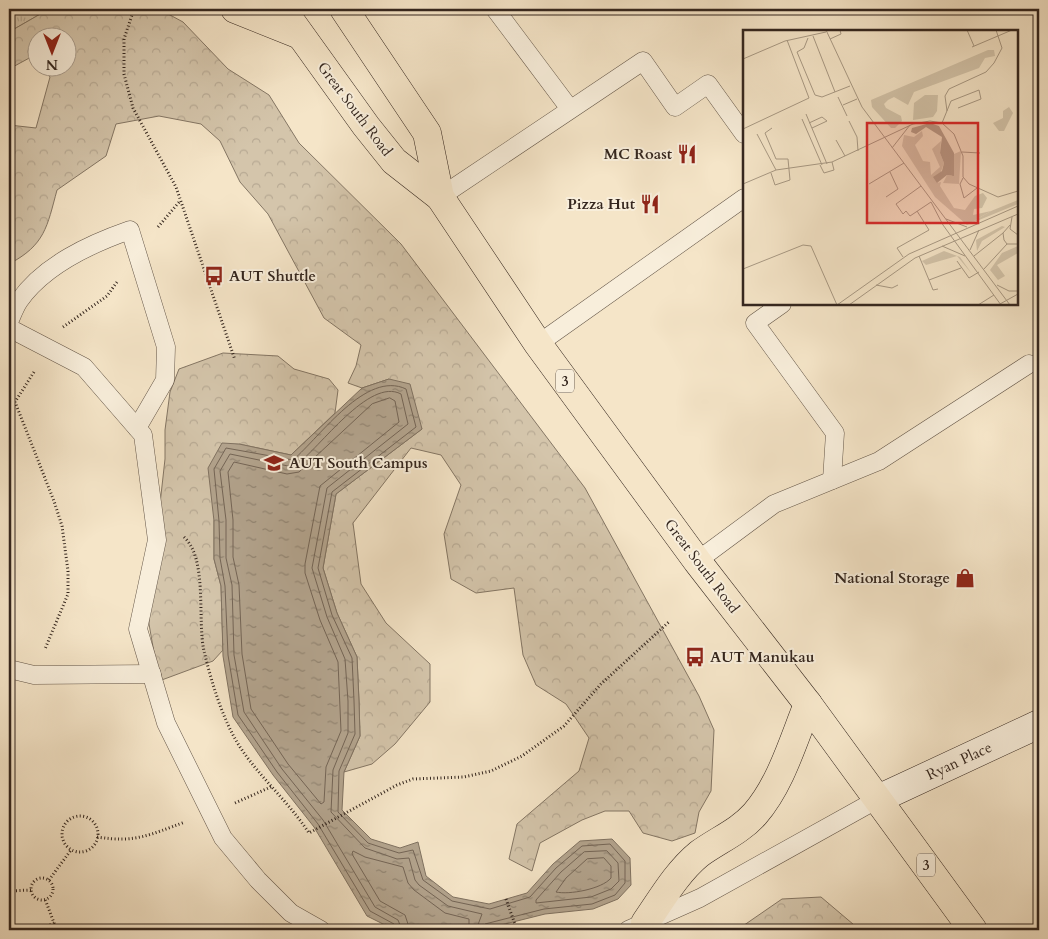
<svg xmlns="http://www.w3.org/2000/svg" width="1048" height="939" font-family="Cardo,serif">
  <defs>
    <pattern id="grass-tufts" width="24" height="20" patternUnits="userSpaceOnUse" patternTransform="scale(1.25)"><rect width="24" height="20" fill="#d4c5ab"/><path d="M3 7l-1-3M5 7V3M7 7l1-3M15 17l-1-3M17 17v-4M19 17l1-3" fill="none" stroke="#b7a993"/></pattern>
    <pattern id="forest-crowns" width="20" height="18" patternUnits="userSpaceOnUse" patternTransform="scale(1.25)"><rect width="20" height="18" fill="#d4c5ab"/><path d="M2 6a3 3 0 1 1 6 0M12 15a3 3 0 1 1 6 0" fill="none" stroke="#b7a993"/></pattern>
    <pattern id="water-ripples" width="26" height="14" patternUnits="userSpaceOnUse" patternTransform="scale(1.25)"><rect width="26" height="14" fill="#b3a48e"/><path d="M2 4q2-2 4 0t4 0M15 11q2-2 4 0t4 0" fill="none" stroke="#928573"/></pattern>
  </defs>
  <rect width="100%" height="100%" fill="#f5e5c8"/>
  <filter id="stains"><feTurbulence type="fractalNoise" baseFrequency=".004" numOctaves="4"/><feColorMatrix values="0 0 0 0 .2 0 0 0 0 .09 0 0 0 0 .02 0 0 0 .5 -.17"/></filter>
  <radialGradient id="worn" r=".72"><stop offset=".6" stop-color="#630" stop-opacity="0"/><stop offset="1" stop-color="#630" stop-opacity=".3"/></radialGradient>
  <polygon fill="url(#grass-tufts)" stroke="#847664" points="20,9 49,9 9,32 9,14"/>
  <g fill="url(#forest-crowns)" stroke="#847664">
    <path d="M49 9H159L183 22 228 69 269 95 299 143 401 244 585 488 699 696 714 730 711 791 699 812 695 833 672 841 643 833 629 811H605L582 820 540 843 532 871 509 859 517 824 579 771 589 738 566 704 536 685 523 655 514 588 476 593 451 579 444 534 461 485 441 455 411 448 353 523 361 584 386 623 430 664V702L395 744 372 764 344 772 360 736 359 701 357 657 337 613 323 568 336 494 422 429 389 379 362 388 348 383 356 366 361 345 324 318 268 214 240 182 220 141 201 124 159 116 116 124 106 156 57 190C47 227 45 245 9 264V125L36 128 50 77 43 68H68V38H38L37 61 33 56 9 69V32Z"/>
    <polygon points="223,353 278,356 294,369 329,379 338,390 335,413 291,455 239,444 214,521 214,559 221,586 223,650 213,661 159,681 149,624 149,603 165,459 165,430 170,392 179,369"/>
    <polygon points="821,897 860,930 737,930 782,899"/>
  </g>
  <polygon fill="url(#water-ripples)" stroke="#807261" points="389,379 410,384 422,429 336,494 323,568 337,613 357,657 359,701 360,736 344,772 342,810 371,839 400,848 418,842 426,876 453,897 489,904 527,893 553,864 580,841 612,839 630,858 631,885 618,899 593,909 545,914 481,930 395,930 367,916 314,827 273,775 233,717 223,656 221,586 214,559 214,521 208,468 222,443 239,444 291,455 362,388"/>
  <g fill="none" stroke-linecap="round" stroke-linejoin="round">
    <g stroke="#746556" stroke-width="1">
      <polygon points="390,398 395,401 399,422 320,486 305,564 305,573 320,620 338,662 341,731 326,767 324,802 321,804 288,764 251,709 242,654 239,585 233,557 233,520 228,472 234,462 287,474 299,472 372,404"/>
      <polygon points="607,851 618,863 619,881 611,889 591,897 536,903 536,900 561,872 584,852"/>
      <path d="M604 858 611 866V878C602 889 569 895 556 892L566 878 587 859Z"/>
      <path d="M396 930 394 924 370 911 318 824 277 772 238 715 228 655 225 586 220 558 219 521 214 469 226 448 293 460C321 436 366 370 406 389L416 427 332 492 318 568 332 615 352 658 354 701 355 734 339 771 338 812 368 843 399 853 413 850 423 880 452 901 490 909 530 897 556 868 582 846 610 844 625 861V883L615 895 592 904 544 909 485 924 482 930"/>
      <path d="M402 930 398 920 375 907 323 820 282 769 244 712 234 655 232 585 226 558V520L220 471 230 454 288 466 296 465C320 448 369 377 401 394L408 424 327 488 312 568 327 617 345 659 348 701V733L333 770 331 812 365 848 397 859 409 858 415 880 419 885 448 906 482 914 476 930"/>
      <polyline points="410,930 405,915 380,901 352,854 353,851 365,857 403,867 408,883 414,890 445,913 469,919 469,930"/>
    </g>
    <defs>
      <g id="lane">
        <polyline points="495,9 570,109"/>
        <polyline points="440,197 643,61 675,107 708,84 744,134"/>
        <polyline points="782,304 755,323 835,433 832,480"/>
        <path d="M9 322C12 315 15 307 19 301 44 265 90 244 130 230L166 347 165 380 137 428"/>
        <polyline points="9,328 84,367 143,435 157,540 138,629 166,723 223,838 258,880 291,913 321,930"/>
        <polyline points="538,344 744,198"/>
        <polyline points="697,561 774,504 879,461 1029,364"/>
        <polyline points="9,669 34,675 152,674"/>
        <polyline points="628,930 700,898 878,799"/>
      </g>
      <polyline id="secondary" points="878,799 1039,724"/>
      <g id="primary">
        <polyline points="235,9 300,35"/>
        <polyline points="282,9 366,126 394,161 440,197 538,344 697,561 808,704 973,930"/>
        <polyline points="344,9 427,133 440,197"/>
        <path d="M645 923C661 900 677 872 699 854 718 840 739 832 755 814 781 784 793 741 808 704"/>
      </g>
    </defs>
    <use href="#lane" stroke="#645648" stroke-width="19"/>
    <use href="#secondary" stroke="#34261e" stroke-width="29"/>
    <use href="#primary" stroke="#34261e" stroke-width="29"/>
    <g stroke="#34261e" stroke-width="3" stroke-dasharray="1 2.5" stroke-linecap="butt">
      <polyline points="134,9 124,39 124,74 133,108 176,187 235,360"/>
      <polyline points="158,227 180,201"/>
      <polyline points="63,327 107,296 117,282"/>
      <polyline points="34,372 15,402 54,501 62,526 68,571 68,594 45,649"/>
      <path d="M184 537C208 559 197 620 204 651 212 684 224 725 244 753 264 781 290 804 309 833L397 785 413 779 464 777 491 771 522 756 564 726 601 684 670 621"/>
      <polyline points="235,803 273,786"/>
      <circle cx="80" cy="834" r="18"/>
      <path d="M97 837C136 843 149 835 185 822"/>
      <circle cx="42" cy="889" r="11"/>
      <polyline points="49,880 71,850"/>
      <polyline points="9,891 31,890"/>
      <polyline points="9,899 13,891"/>
      <polyline points="506,899 517,930"/>
      <polyline points="37,930 54,923 45,899"/>
    </g>
    <use href="#lane" stroke="#f8eedb" stroke-width="18"/>
    <use href="#secondary" stroke="#f8eedb" stroke-width="28"/>
    <use href="#primary" stroke="#f5e5c8" stroke-width="28"/>
  </g>
  <defs>
    <symbol id="restaurant-bare" viewBox="-9 -9 18 18"><path d="M-5-6h1v4h1v-4h1v4h1v-4h1v5L-1.5 .5V6h-2V.5L-5-1ZM5-6V6H3V1.5H1.5Q1.5-4 5-6Z" fill="#8f2418" stroke="#f8eedb" stroke-width="2.5" paint-order="stroke"/></symbol>
    <symbol id="bus-bare" viewBox="-9 -9 18 18"><path d="M-5-6H5V4H4V6H2V4H-2V6H-4V4H-5ZM-3.5-4V0h7V-4ZM-3.5 1.2v1.5H-2V1.2ZM2 1.2v1.5H3.5V1.2Z" fill="#8f2418" stroke="#f8eedb" stroke-width="2.5" paint-order="stroke"/></symbol>
    <symbol id="university-bare" viewBox="-9 -9 18 18"><path d="M0-5L7-2L0 1L-7-2ZM-4 1L0 2.5L4 1V4Q0 6-4 4Z" fill="#8f2418" stroke="#f8eedb" stroke-width="2.5" paint-order="stroke"/></symbol>
    <symbol id="shop-bare" viewBox="-9 -9 18 18"><path d="M-5-2.5h2.3a2.7 3.5 0 0 1 5.4 0H5L5.5 6h-11ZM-1.5-2.5h3a1.5 2.3 0 0 0-3 0Z" fill="#8f2418" stroke="#f8eedb" stroke-width="2.5" paint-order="stroke"/></symbol>
  </defs>
  <g fill-rule="evenodd">
    <use href="#restaurant-bare" x="673" y="140" width="28" height="28"/>
    <use href="#restaurant-bare" x="636" y="190" width="28" height="28"/>
    <use href="#bus-bare" x="200" y="262" width="28" height="28"/>
    <use href="#university-bare" x="260" y="449" width="28" height="28"/>
    <use href="#shop-bare" x="951" y="564" width="28" height="28"/>
    <use href="#bus-bare" x="681" y="643" width="28" height="28"/>
  </g>
  <g text-anchor="middle" dominant-baseline="central" stroke-width="4" stroke-linejoin="round" paint-order="stroke">
    <g fill="#f8eedb" stroke="#6f6257" stroke-width="1">
      <rect x="556" y="369.5" width="18" height="23" rx="4"/>
      <rect x="917" y="853.5" width="18" height="23" rx="4"/>
    </g>
    <g font-size="14" font-weight="bold" fill="#34261e">
      <text x="565" y="381">3</text>
      <text x="926" y="865">3</text>
    </g>
    <g font-size="15" fill="#34261e" stroke="#f8eedb">
      <text transform="translate(355 109) rotate(53)">Great South Road</text>
      <text transform="translate(702 566) rotate(53)">Great South Road</text>
      <text transform="translate(959 761) rotate(-25)">Ryan Place</text>
    </g>
    <g font-size="15" font-weight="bold" fill="#34261e" stroke="#f8eedb" text-anchor="end">
      <text x="672" y="154">MC Roast</text>
      <text x="635" y="204">Pizza Hut</text>
      <text x="229" y="276" text-anchor="start">AUT Shuttle</text>
      <text x="289" y="463" text-anchor="start">AUT South Campus</text>
      <text x="950" y="578">National Storage</text>
      <text x="710" y="657" text-anchor="start">AUT Manukau</text>
    </g>
  </g>
  <g transform="translate(743 30)">
    <rect width="275" height="275" fill="#f5e5c8"/>
    <path d="M275 170V174L224 195 248 181ZM259 196 262 197 239 211 234 221 233 210ZM201 221 217 227 229 244 214 226 183 235 179 231Z" fill="#d4c5ab"/>
    <path d="M245 20H251L252 26 242 28 236 38 171 62 165 75 151 67 145 70 141 74 143 78 158 86 159 91 152 98H148L129 77 128 70ZM182 65H195L194 81 190 87 170 90 171 73ZM266 77 270 83 261 101H256L250 93 260 88V81ZM179 101 180 106 172 115 180 131 187 132 188 145 197 137 189 119 198 111 197 123 201 133 194 153 198 152 197 156 211 178 222 180 232 166 240 163 244 168 239 178 231 179 230 185 248 181 224 195 192 167 159 116 161 105 171 107ZM218 121 216 154 200 153 204 145 209 146 211 124Z" fill="#d4c5ab"/>
    <path d="M275 216V223L254 235 262 246 255 250 247 240 259 223Z" fill="#d4c5ab"/>
    <path d="M187 93 196 96 211 123V146L204 145 194 153 190 147 199 141 201 133 197 123 199 107 183 97 173 104 168 102 169 98Z" fill="#b3a48e"/>
    <path fill="none" stroke="#a89984" stroke-width="1" d="M83 0 119 77 267 275M224 0 231 16M70 6 92 62M65 8 61 18 54 22 72 65 79 67 107 56M87 9 98 4 97 0M229 17 269 0M0 29 42 11 83 2M95 67 104 86M100 75 114 69M204 81 202 66 206 59 243 42 251 33 259 18 253 0M63 84 84 134M59 89 79 135M106 91 114 107 115 121M66 93 79 87 84 91 69 98M199 93 208 71 236 60 238 69 215 78M0 99 66 68 44 10M14 104 33 140M93 110 102 126M149 118 167 95M219 122 237 123M77 135 81 143 91 140 89 132M28 143 32 155 47 150 45 129H33L22 103 29 98M220 148 217 154 221 168 234 158M0 154 33 140 89 132 170 94 187 91 199 93 211 104 220 126V147L226 154 255 167 275 161M126 154 161 133M178 156 153 174 160 184 163 181 167 186 188 172M143 167 155 159 147 142M188 172 200 195 258 275M269 187 267 199 275 205M203 189 224 197M267 195 260 203 261 210 264 214H275M199 216 222 226M227 220 236 200M176 226 186 250 218 238M231 226 260 203M160 227 154 218 186 200 174 181M214 231 226 248 236 242M0 239 60 215 68 216 94 275M241 239 264 214M186 250 190 260 195 259M133 255 149 258 155 255M254 255 266 261H275M257 274 275 264M94 275 166 224 275 176M106 275 172 228 275 184M235 275 251 265"/>
    <path fill="#d62828" fill-opacity="0.15" stroke="#d62828" stroke-width="2.5" d="M124 93H235V193H124Z"/>
    <rect width="275" height="275" fill="none" stroke="#34261e" stroke-width="2.5"/>
  </g>
  <rect width="1048" height="939" fill="none" stroke="#f5e5c8" stroke-width="30"/>
  <rect x="10" y="10" width="1028" height="919" fill="none" stroke="#34261e" stroke-width="2.5"/>
  <rect x="15" y="15" width="1018" height="909" fill="none" stroke="#34261e"/>
  <g transform="translate(52 52) rotate(180)"><circle r="24" fill="#f8eedb" stroke="#aa9e8f"/>
  <path d="M0-4L9 19L0 12L-9 19Z" fill="#8f2418"/>
  <text y="-8" font-size="14" font-weight="bold" text-anchor="middle" fill="#34261e">N</text>
  </g>
  <rect width="100%" height="100%" filter="url(#stains)"/>
  <rect width="100%" height="100%" fill="url(#worn)"/>
</svg>
